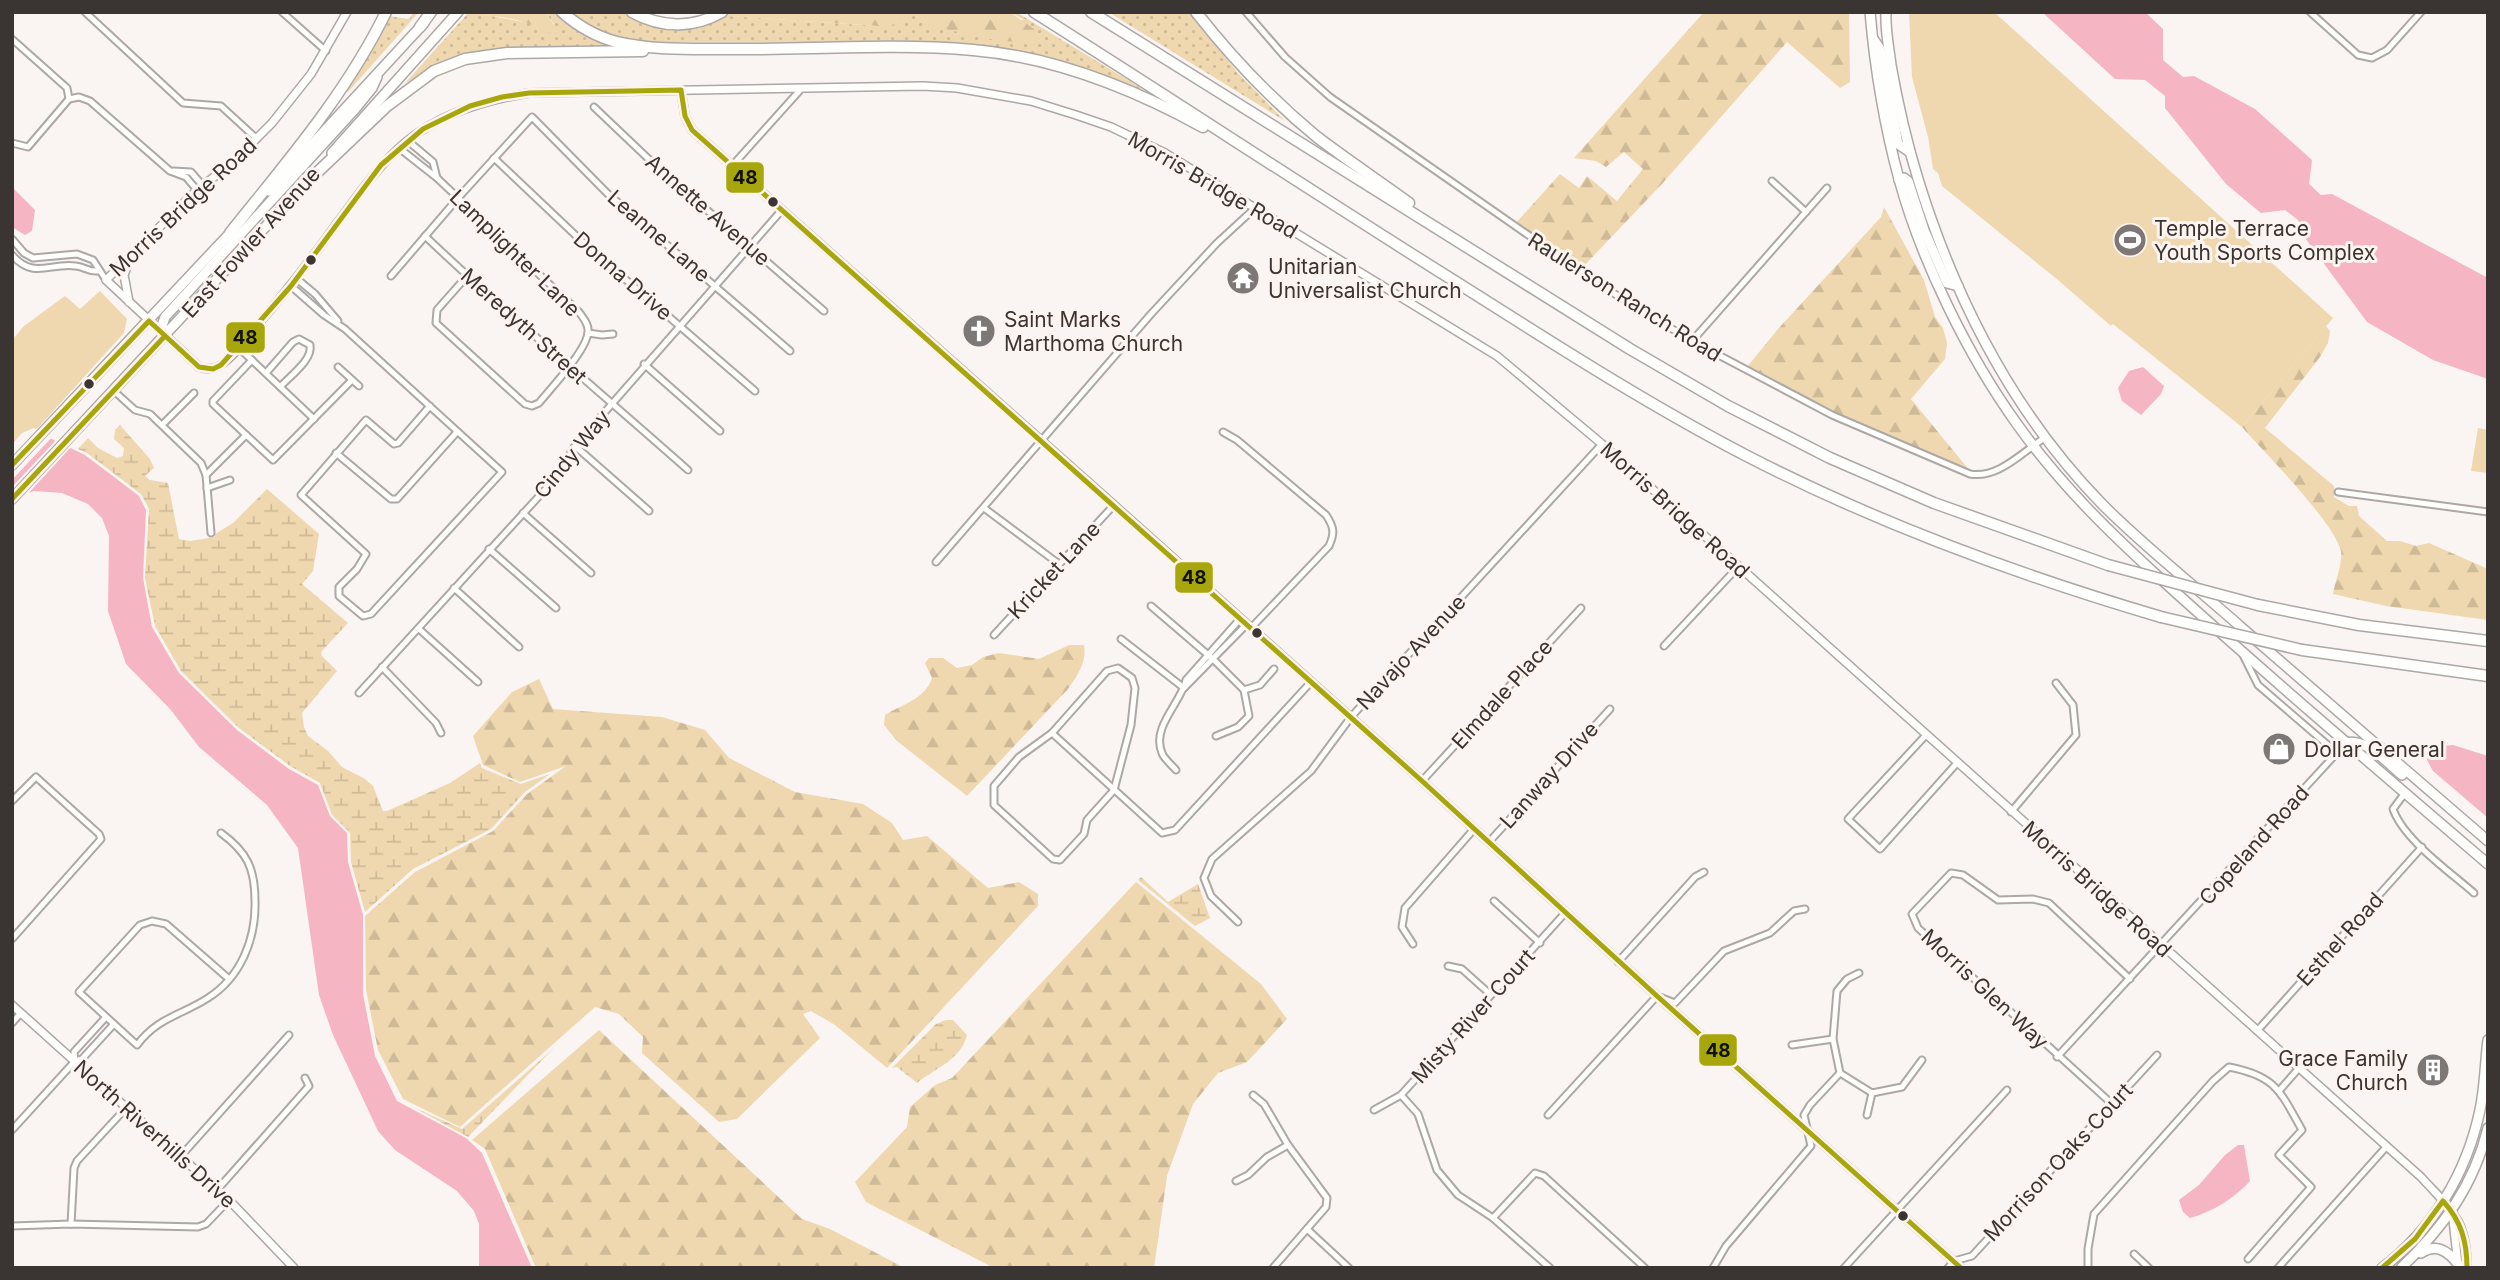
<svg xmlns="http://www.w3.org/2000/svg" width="2500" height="1280" font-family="Inter,sans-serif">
  <defs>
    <pattern id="grass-dots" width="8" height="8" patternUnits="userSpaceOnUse" patternTransform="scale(1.75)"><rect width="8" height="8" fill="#efd8af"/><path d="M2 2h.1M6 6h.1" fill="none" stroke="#ceba97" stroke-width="1.8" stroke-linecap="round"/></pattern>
    <pattern id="forest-firs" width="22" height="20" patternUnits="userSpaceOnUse" patternTransform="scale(1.75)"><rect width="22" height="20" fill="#efd8af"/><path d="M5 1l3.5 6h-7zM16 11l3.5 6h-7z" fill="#ceba97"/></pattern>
    <pattern id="wetland-marsh" width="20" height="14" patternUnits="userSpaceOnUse" patternTransform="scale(1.75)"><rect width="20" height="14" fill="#efd8af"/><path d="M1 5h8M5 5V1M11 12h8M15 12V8" fill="none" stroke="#ceba97"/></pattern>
  </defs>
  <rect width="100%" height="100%" fill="#faf5f2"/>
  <g fill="url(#grass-dots)">
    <polygon points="390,12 389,16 409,19 414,12 419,12 348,92 346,90 371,53"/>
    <path d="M469 12H481L479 15C505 16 528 26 554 24L545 12H556L565 20 617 45V48L476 53 452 59 405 83Z"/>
    <polygon points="565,12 626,12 664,27 727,12 732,12 729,16 878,26 891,25 905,13 918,12 927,24 1024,20 1010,12 1016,12 1141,88 1140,90 1079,67 1047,58 936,43 630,42 598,33"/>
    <polygon points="1108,12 1190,12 1237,72 1285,121"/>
  </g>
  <g fill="url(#forest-firs)">
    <path d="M481 12H545L554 25 551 33C538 31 540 28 530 24 514 18 496 16 479 15Z"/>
    <polygon points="732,12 909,12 891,26 878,26 728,16"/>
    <path d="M918 12H1010L1034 29 1039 39C1008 48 959 32 927 24Z"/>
    <polygon points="1704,12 1849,12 1850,82 1840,88 1787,42 1661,185 1581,269 1515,224 1560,174 1579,188 1587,176 1617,201 1643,169 1624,152 1606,167 1596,161 1574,158"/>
    <polygon points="1884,207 1924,280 1935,317 1943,328 1947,343 1945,359 1911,399 1970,471 1833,412 1747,367 1778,329 1881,217"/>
    <path d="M2326 326 2330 331 2328 343 2320 357 2265 428 2334 486V497L2349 506H2357L2359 516 2387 541H2400L2416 546 2429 543 2488 569V620L2386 606 2333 594C2335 582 2343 562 2341 551 2334 522 2264 452 2242 427Z"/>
    <path d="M1069 645H1084C1087 662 1078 675 1068 689L967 796 897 741 884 725 885 715C903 704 925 699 932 678L925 663 929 658H943L957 668 972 665 983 657 999 653 1039 659Z"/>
    <polygon points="539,679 553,709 662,717 705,730 729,758 795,792 863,804 892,823 903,840 927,836 988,888 1019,882 1038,894 1038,906 887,1068 835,1025 811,1011 803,1014 820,1038 737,1119 719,1122 642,1053 643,1037 619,1014 595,1007 460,1127 403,1099 378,1050 366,990 365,916 415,872 493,831 527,794 566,766 520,782 483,765 473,736 512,692"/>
    <polygon points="1136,882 1261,984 1287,1019 1247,1062 1218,1073 1193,1104 1167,1176 1154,1268 994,1268 866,1202 855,1182 907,1127 910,1107 935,1085 952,1078"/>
    <polygon points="599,1030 802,1219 830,1229 905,1268 536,1268 485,1149 472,1140"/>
  </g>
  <g fill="url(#wetland-marsh)">
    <polygon points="120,425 150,459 154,468 145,476 150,480 168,483 179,539 190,541 215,537 215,534 233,523 267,489 319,534 313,571 302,584 348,623 321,652 322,656 337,671 302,713 304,727 308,736 328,751 342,767 365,779 373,786 383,811 387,811 450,783 480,763 482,768 521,784 550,774 525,792 491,829 413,869 365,912 351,862 350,833 332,815 320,783 290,766 239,728 181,671 155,626 145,578 149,509 141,494 87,453 78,449 88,438 98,448 117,458 123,456 124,448 114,439 115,430"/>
    <polygon points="1141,877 1168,902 1198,884 1210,918 1195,926 1138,880"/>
    <path d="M946 1020H953L967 1035C961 1060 935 1068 917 1083L897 1067 892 1068 936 1024Z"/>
    <polygon points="554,1048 468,1137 413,1107 462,1129"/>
  </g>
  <g fill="#efd8af">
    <polygon points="1909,12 1994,12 2333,318 2242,427 2113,324 2111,326 2058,280 1942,186 1938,173 1933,169 1928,137 1912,77"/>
    <polygon points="100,291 127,319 124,333 35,431 12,441 12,340 24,326 65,296 80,309"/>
    <polygon points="2478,428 2488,430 2488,473 2471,471"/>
  </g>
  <g fill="#f6b5c2">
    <polygon points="2042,12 2145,12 2163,29 2163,60 2183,77 2194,76 2255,109 2312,160 2309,184 2321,195 2332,194 2488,278 2488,379 2433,360 2367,322 2305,238 2298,220 2285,210 2261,213 2226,184 2165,108 2165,96 2145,80 2115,79"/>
    <polygon points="12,187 35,210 32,231 25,235 12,227"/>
    <polygon points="2143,367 2164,386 2161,394 2141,415 2122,401 2118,388 2129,371"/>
    <polygon points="35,431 85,455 139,496 146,510 143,578 152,627 179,673 237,730 289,769 318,785 330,816 347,833 348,862 363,915 363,994 375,1056 397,1101 466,1138 482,1153 532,1268 479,1268 479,1224 474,1211 457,1191 395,1150 378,1131 333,1035 319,995 298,848 267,805 199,747 171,710 126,664 108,611 109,536 102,518 88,504 62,493 34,491 16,497 12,496 12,441"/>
    <polygon points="2453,745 2488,756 2488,818 2433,771 2427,760 2432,747"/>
    <path d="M2238 1145H2244L2250 1181C2235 1198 2212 1212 2190 1218L2183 1212 2179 1200 2199 1185 2225 1155Z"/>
  </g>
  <g fill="#faf5f2">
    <polygon points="34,428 53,436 12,480 12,444 22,433"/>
    <polygon points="57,439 73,445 24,498 12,500 12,487"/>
  </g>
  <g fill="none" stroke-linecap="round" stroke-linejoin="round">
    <defs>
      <g id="minor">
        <polyline points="85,12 183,103 221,106 257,139"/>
        <polyline points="282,12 326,51"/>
        <path d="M1246 12 1285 57 1330 97 1600 285 1692 341 1832 415 1970 474C1999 479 2023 451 2046 437"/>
        <polyline points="2310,12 2358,55 2372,58 2387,50 2421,12"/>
        <polyline points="12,39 67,88 69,99 28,147 12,143"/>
        <polyline points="69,99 79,97 90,101 170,171 186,177 197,190"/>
        <polyline points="594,107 656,166 824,311"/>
        <polyline points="408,141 433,162 437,178"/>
        <path d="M399 148 437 178 579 312C583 318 589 324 588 332 587 350 551 388 539 403L532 406 525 404 436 323 437 310 467 276"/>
        <polyline points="494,158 589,248 755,391"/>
        <polyline points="732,166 802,88"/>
        <polyline points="173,171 191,172 203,186"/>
        <polyline points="1772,181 1806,212"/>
        <path d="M425 236C510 317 600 392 688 470"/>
        <polyline points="12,239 24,253 33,258 77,254 93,260 106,280"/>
        <path d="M12 255C34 280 50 262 76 266 85 267 89 272 98 271"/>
        <polyline points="391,276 458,198 532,117 607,193 790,351"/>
        <polyline points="297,279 315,294 338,321"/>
        <polyline points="291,286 324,315 345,329 502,472 371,614 363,616 339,596 339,587 357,569 366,554 301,495 366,420 394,444 398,443 430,406"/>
        <polyline points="588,333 602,335 613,334"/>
        <polyline points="1692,341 1827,188"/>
        <polyline points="238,347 314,419"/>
        <polyline points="252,360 213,401 213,404 273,460 352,380"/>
        <polyline points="644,364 720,431"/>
        <polyline points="338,367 359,386"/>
        <path d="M266 373 293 342 299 339 310 345C313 360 290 376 280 387"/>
        <polyline points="114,391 135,410 150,414 201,463 206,475 211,533"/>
        <polyline points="162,425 194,393"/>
        <path d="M1223 432 1237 440 1326 515C1334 527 1335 533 1329 546L1251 628"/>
        <polyline points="575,446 649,511"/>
        <polyline points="336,453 391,499 397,499 457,432"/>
        <polyline points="206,475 246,435"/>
        <polyline points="207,488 230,480"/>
        <polyline points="2338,492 2488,512"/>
        <polyline points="984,508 1059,564"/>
        <polyline points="523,513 591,573"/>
        <polyline points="489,549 556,608"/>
        <polyline points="936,562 1151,314 1217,243 1255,208"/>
        <polyline points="454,588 519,647"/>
        <polyline points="1151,606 1214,660 1244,690"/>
        <polyline points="419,629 478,682"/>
        <polyline points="994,635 1114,505"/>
        <polyline points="1121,639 1184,688"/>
        <polyline points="1664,646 1738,567"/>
        <polyline points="2242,653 2258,685 2337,753"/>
        <polyline points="382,667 436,723 441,733"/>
        <polygon points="1118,668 1132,678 1135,688 1131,725 1114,790 1087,820 1084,834 1060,860 1053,859 994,805 994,786 1019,757 1052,733 1107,671"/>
        <polyline points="1184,688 1246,625"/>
        <polyline points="1244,690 1260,685 1274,669"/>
        <polyline points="359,693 552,482 575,446 781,211"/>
        <polyline points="1052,733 1162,833 1175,830 1311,682"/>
        <polyline points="1926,735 1848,819 1880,849 1957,763"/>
        <polyline points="1216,736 1238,727 1249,716 1244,690"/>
        <path d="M1176 770C1172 765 1164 759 1162 753 1151 727 1181 703 1186 680L1240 619"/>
        <polyline points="1422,781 1581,608"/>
        <path d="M2405 793 2393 809C2404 840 2449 871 2474 893"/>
        <polyline points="12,801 36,777 99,834 101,839 12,939"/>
        <polyline points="2011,812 2076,735 2073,705 2056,683"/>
        <path d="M221 833C247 852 255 868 255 901 256 939 241 977 208 998 182 1015 158 1017 137 1045L79 992 140 925 152 921 166 924 229 979"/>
        <polyline points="1489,842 1610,709"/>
        <polyline points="1494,901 1540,943"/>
        <polyline points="1238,922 1211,896 1204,878 1212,859 1311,771 1351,717 1602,444"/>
        <polyline points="1413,944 1402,927 1405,908 1474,829"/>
        <polyline points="1618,962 1695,877 1704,872"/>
        <polyline points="1448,966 1462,969 1491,995"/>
        <polyline points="1859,973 1847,979 1837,991 1833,1039 1840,1073 1872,1093 1902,1087 1922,1060"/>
        <polyline points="12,1023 21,1013"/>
        <polyline points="2257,1031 2422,847"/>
        <polyline points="1792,1045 1833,1039"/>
        <polyline points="2057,1057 2346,743"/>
        <polyline points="75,1061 74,1052 106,1017"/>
        <polyline points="2279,1091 2299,1068"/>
        <polyline points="1253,1095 1264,1104 1288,1145 1327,1198 1326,1207 1273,1268"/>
        <polyline points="1401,1095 1418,1114 1437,1170 1458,1195 1493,1218 1550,1268"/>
        <polyline points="2111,1103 1918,928 1912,914 1951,873 1963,875 1998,900 2033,899 2049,903 2130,979"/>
        <polyline points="1374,1110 1401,1095 1565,913"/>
        <polyline points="1548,1115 1657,996 1675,1003 1724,951 1770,933 1794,911 1805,909"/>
        <polyline points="1867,1115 1872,1093"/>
        <polyline points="12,1130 75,1061 82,1059 114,1024"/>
        <polyline points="180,1157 289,1035"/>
        <polyline points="1236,1181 1248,1175 1267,1157 1288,1145"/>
        <polyline points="217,1190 309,1086 305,1078"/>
        <polyline points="1493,1218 1535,1173 1544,1176 1645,1268"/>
        <polyline points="71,1224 74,1168 77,1161 126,1108"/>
        <polyline points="12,1226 71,1224 198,1227 206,1224 229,1200"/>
        <polyline points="1307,1229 1349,1268"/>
        <polyline points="2134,1254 2149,1268"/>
        <polyline points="1713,1268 1726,1246 1811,1146 1804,1115 1810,1105 1840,1073"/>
        <polyline points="1844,1268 2007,1090"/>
        <polyline points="1948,1268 1954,1261 1972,1256 2157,1055"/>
        <path d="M2088 1268V1249L2094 1214 2213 1081 2229 1067C2276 1076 2280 1091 2302 1130L2279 1155 2311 1187 2248 1259"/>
        <polyline points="2278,1268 2387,1146"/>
      </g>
      <g id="tertiary">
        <path d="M347 12 311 74 272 123 231 164 197 190 106 280 199 367C206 369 212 370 219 366 234 357 248 337 259 323 287 291 313 257 338 222 359 194 379 164 407 141 442 113 485 100 529 93L923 86 957 88 1031 101 1076 115 1111 127 1165 153 1497 356 1602 444 2421 1177C2451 1210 2467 1219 2467 1268"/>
        <polyline points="681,90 685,116 692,130 1114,505 1422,781 1657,996 1961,1268"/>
        <polyline points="129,302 124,275 131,256"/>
        <polyline points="12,1005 229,1200 294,1268"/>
        <polyline points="2452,1211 2458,1265"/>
      </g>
      <g id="primary">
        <path d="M1870 12C1875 69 1884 124 1899 179 1921 260 1968 356 2017 424 2059 483 2109 532 2162 580 2269 677 2378 770 2488 864"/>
        <path d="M1886 12C1885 30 1889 48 1891 65 1898 105 1906 140 1918 179 1955 299 2014 414 2103 505 2147 549 2196 587 2242 628 2324 700 2406 770 2488 841"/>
        <polyline points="1874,40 1880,49 1898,144 1910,152"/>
        <polyline points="332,153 458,12"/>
        <polyline points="1899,180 1904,178 1908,181 1924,230 1947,283 1958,286"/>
        <polyline points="269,191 424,23"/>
        <polyline points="165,336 162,326 165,317 355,109 372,88 377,77"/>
        <polyline points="12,465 234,229"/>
        <polyline points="12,499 309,180"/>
        <path d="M2346 743C2367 738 2387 763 2402 775"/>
        <path d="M2421 1253C2436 1243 2448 1251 2458 1264"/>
        <path d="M2382 1268C2433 1230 2467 1172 2480 1110 2485 1087 2485 1063 2488 1040"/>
        <path d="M2401 1268C2443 1228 2474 1185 2488 1128"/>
      </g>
      <g id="motorway">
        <path d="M562 12C578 26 597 37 617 42 651 50 689 49 723 49 806 50 890 43 973 50 1055 57 1132 88 1203 127"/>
        <path d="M632 12C661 28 693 29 722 12"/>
        <path d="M1034 12C1178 103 1320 197 1464 287 1557 346 1649 405 1747 456 1879 524 2018 575 2161 617"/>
        <polyline points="1091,12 1630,349 1728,406 1830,458 1934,503 2108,565"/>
        <path d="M1196 12C1232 58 1272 100 1317 137 1347 160 1379 181 1409 203"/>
        <polyline points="420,27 431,12"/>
        <polyline points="304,185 387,106 434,71 465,59 507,53 643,51"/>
        <path d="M230 233C286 163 346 94 386 12"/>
        <polyline points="2258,605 2359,625 2488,641"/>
        <polyline points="2302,650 2488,676"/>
      </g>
    </defs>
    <use href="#minor" stroke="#aca8a6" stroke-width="9"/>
    <use href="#tertiary" stroke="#aca8a6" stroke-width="10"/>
    <use href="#primary" stroke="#aca8a6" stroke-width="12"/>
    <use href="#motorway" stroke="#aca8a6" stroke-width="13"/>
    <use href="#minor" stroke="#fefefd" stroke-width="5"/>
    <use href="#tertiary" stroke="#fefefd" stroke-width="7"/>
    <use href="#primary" stroke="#fefefd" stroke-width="9"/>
    <use href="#motorway" stroke="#fefefd" stroke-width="10"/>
    <defs>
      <g id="motorway-bridge">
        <polyline points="2108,565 2258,605"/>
        <polyline points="2161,617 2302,650"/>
      </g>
    </defs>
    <use href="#motorway-bridge" stroke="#aca8a6" stroke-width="13" stroke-linecap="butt"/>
    <use href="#motorway-bridge" stroke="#fefefd" stroke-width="10"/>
    <defs>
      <g id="bus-1">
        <polyline points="12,465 149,321 199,367 213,369 221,365 291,286 381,165 423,129 470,106 502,97 529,93 681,90 685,116 692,130 1422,781 1657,996 1961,1268"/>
        <polyline points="12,499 165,336"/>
        <path d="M2382 1268 2415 1239 2443 1201C2461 1221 2467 1241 2467 1268"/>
      </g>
    </defs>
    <use href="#bus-1" stroke="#fef4ef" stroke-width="10"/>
    <use href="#bus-1" stroke="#a8a60d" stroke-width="5"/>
  </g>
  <defs>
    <symbol id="stadium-disc" viewBox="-11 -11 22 22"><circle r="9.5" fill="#7d7876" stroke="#fef4ef"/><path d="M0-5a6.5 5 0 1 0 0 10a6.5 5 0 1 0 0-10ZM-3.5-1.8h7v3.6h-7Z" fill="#fff"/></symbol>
    <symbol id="temple-disc" viewBox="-11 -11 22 22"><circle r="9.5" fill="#7d7876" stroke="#fef4ef"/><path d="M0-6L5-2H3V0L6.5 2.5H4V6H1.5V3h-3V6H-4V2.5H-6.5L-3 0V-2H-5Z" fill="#fff"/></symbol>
    <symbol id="church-disc" viewBox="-11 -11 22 22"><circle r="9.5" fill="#7d7876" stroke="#fef4ef"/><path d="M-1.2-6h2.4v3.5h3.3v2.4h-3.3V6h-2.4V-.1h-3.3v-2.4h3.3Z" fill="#fff"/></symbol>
    <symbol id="shop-disc" viewBox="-11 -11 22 22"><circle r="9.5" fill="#7d7876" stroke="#fef4ef"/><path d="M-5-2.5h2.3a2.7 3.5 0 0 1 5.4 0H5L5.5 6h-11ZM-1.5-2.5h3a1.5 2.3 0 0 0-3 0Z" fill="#fff"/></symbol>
    <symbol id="building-disc" viewBox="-11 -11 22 22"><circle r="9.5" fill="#7d7876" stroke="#fef4ef"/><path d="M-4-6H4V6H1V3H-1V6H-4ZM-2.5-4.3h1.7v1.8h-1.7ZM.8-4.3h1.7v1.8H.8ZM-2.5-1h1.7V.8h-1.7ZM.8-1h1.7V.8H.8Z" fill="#fff"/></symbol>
  </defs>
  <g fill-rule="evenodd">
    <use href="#stadium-disc" x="2111" y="221" width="38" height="38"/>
    <use href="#temple-disc" x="1224" y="259" width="38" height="38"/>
    <use href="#church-disc" x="960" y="312" width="38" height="38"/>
    <use href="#shop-disc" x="2260" y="730" width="38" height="38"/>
    <use href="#building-disc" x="2414" y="1051" width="38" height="38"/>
  </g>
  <g fill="#3a3533" stroke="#fef4ef" stroke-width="2.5">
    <circle cx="773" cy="202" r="6"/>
    <circle cx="311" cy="260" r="6"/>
    <circle cx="89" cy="384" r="6"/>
    <circle cx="1257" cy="633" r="6"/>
    <circle cx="1903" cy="1216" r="6"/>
  </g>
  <g text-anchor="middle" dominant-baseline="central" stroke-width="6" stroke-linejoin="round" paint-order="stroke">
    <g font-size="21" fill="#3a3533" stroke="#fef4ef">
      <text transform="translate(1213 185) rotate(30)">Morris Bridge Road</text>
      <text transform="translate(183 207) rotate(-43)">Morris Bridge Road</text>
      <text transform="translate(708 210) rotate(41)">Annette Avenue</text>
      <text transform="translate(659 236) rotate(41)">Leanne Lane</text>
      <text transform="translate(251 242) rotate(-48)">East Fowler Avenue</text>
      <text transform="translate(515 253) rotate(44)">Lamplighter Lane</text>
      <text transform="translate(623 276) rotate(41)">Donna Drive</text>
      <text transform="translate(1625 297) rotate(32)">Raulerson Ranch Road</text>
      <text transform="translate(524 326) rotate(42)">Meredyth Street</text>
      <text transform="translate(572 454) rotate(-51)">Cindy Way</text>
      <text transform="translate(1675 510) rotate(42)">Morris Bridge Road</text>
      <text transform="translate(1054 570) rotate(-47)">Kricket Lane</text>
      <text transform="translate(1411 652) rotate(-47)">Navajo Avenue</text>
      <text transform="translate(1502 694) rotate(-48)">Elmdale Place</text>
      <text transform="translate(1549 775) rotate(-48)">Lanway Drive</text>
      <text transform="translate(2254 845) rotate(-48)">Copeland Road</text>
      <text transform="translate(2097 889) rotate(42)">Morris Bridge Road</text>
      <text transform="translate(2340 939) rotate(-48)">Esthel Road</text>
      <text transform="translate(1985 989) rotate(43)">Morris Glen Way</text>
      <text transform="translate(1473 1016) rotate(-48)">Misty River Court</text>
      <text transform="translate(155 1134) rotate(42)">North Riverhills Drive</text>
      <text transform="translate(2058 1162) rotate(-47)">Morrison Oaks Court</text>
    </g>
    <g font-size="21" fill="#3a3533" stroke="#fef4ef" text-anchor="start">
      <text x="2154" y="228">Temple Terrace<tspan x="2154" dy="24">Youth Sports Complex</tspan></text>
      <text x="1268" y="266">Unitarian<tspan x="1268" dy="24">Universalist Church</tspan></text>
      <text x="1004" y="319">Saint Marks<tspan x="1004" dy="24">Marthoma Church</tspan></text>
      <text x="2304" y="749">Dollar General</text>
      <text x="2408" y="1058" text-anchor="end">Grace Family<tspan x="2408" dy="24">Church</tspan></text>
    </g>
  </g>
  <g stroke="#fef4ef" stroke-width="2.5">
    <rect x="725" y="161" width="40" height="33" rx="7" fill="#a8a60d"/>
    <rect x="225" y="321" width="41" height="33" rx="7" fill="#a8a60d"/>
    <rect x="1174" y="561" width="40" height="33" rx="7" fill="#a8a60d"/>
    <rect x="1698" y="1033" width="40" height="34" rx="7" fill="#a8a60d"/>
  </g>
  <g font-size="19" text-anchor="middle" font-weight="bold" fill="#111">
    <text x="745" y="184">48</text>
    <text x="245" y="344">48</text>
    <text x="1194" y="584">48</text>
    <text x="1718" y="1057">48</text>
  </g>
  <rect width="2500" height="1280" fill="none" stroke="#3a3533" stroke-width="28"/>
</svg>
